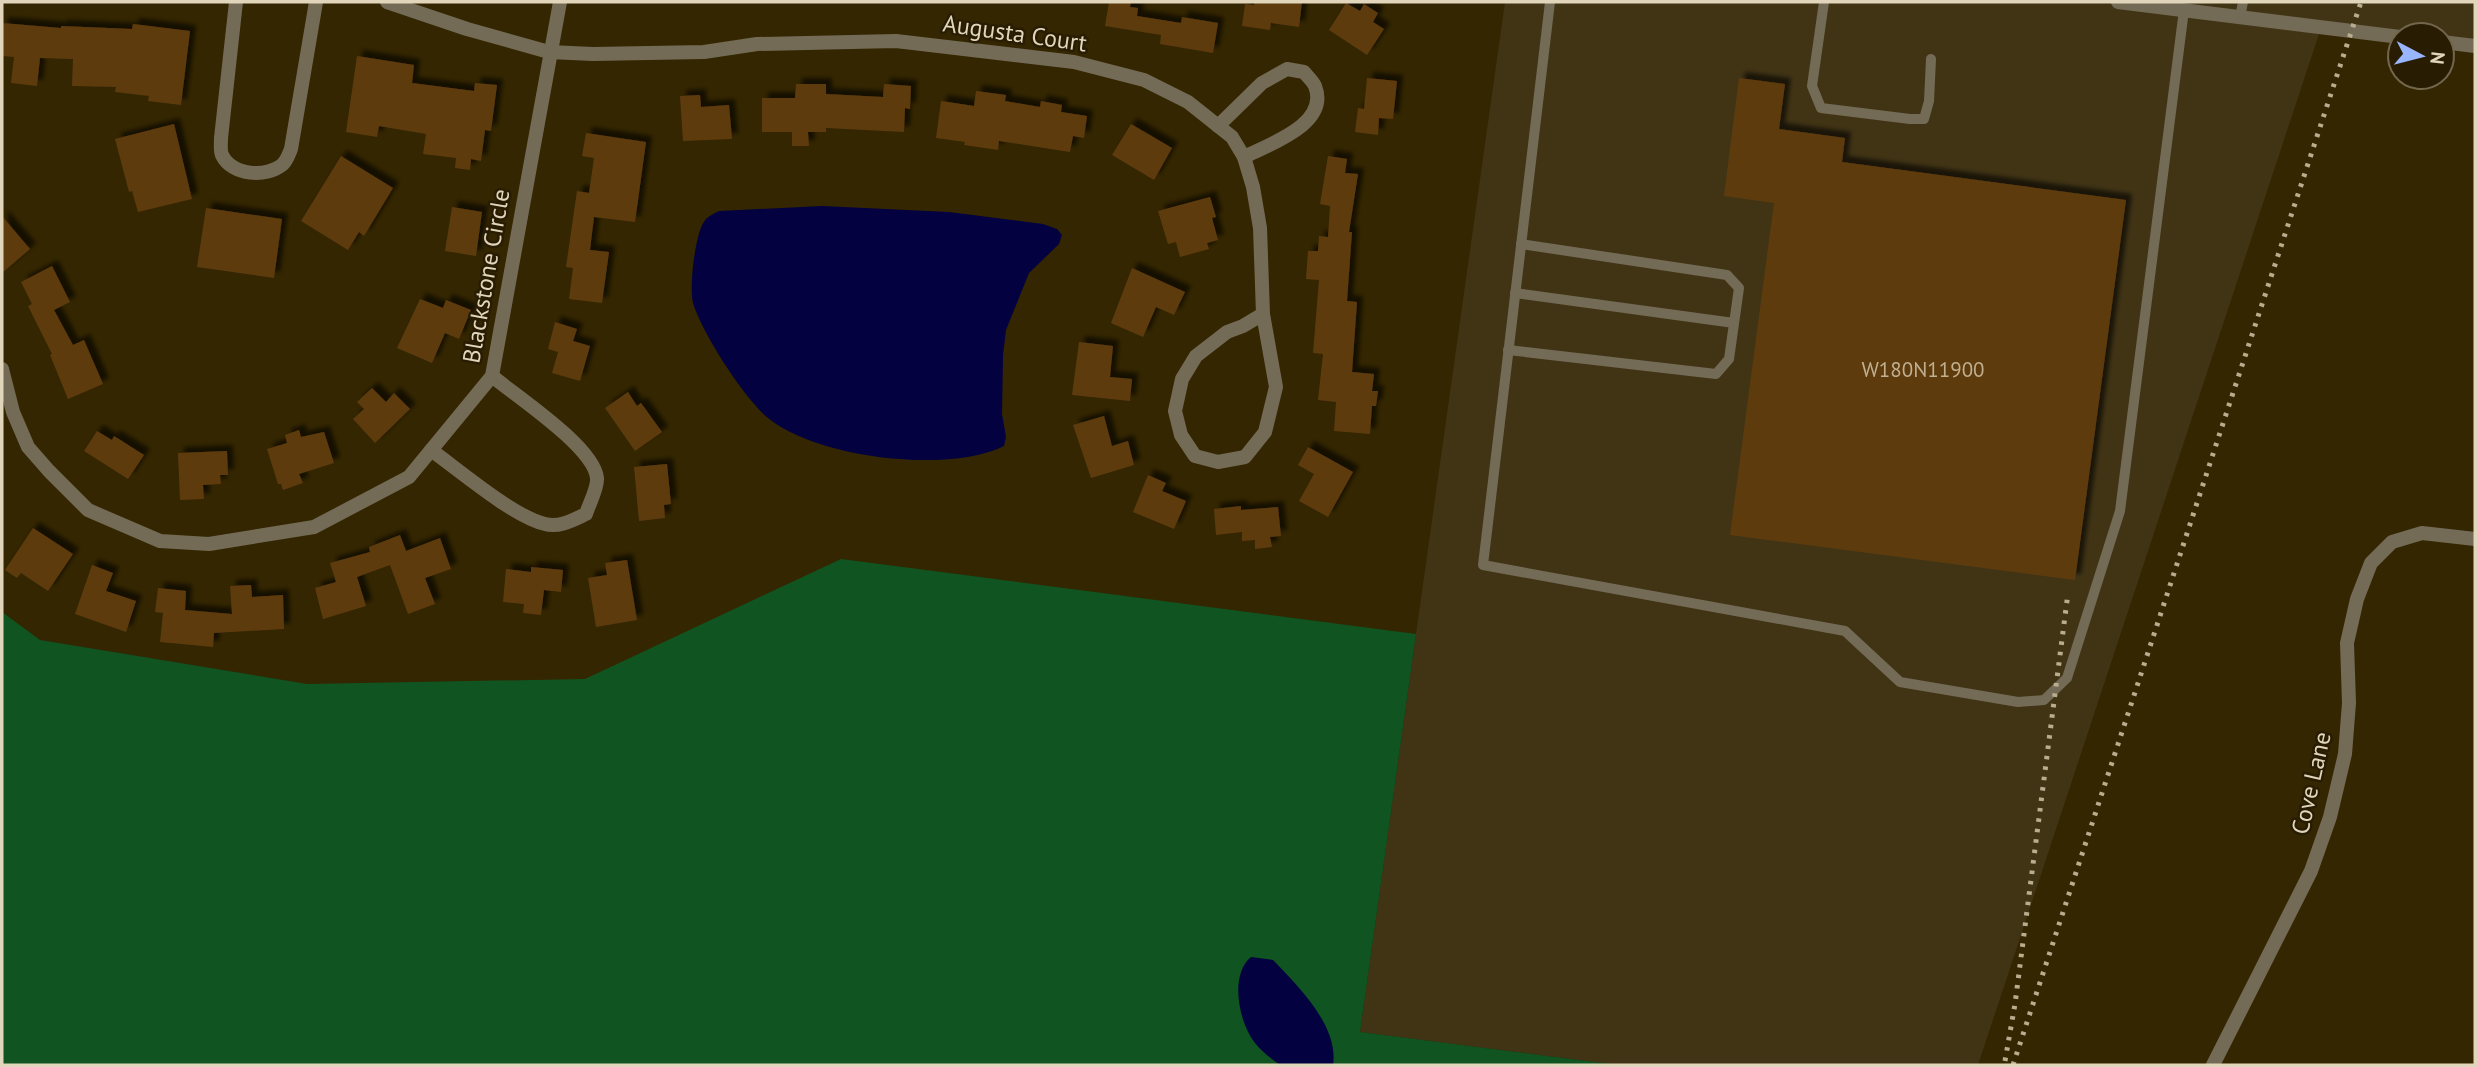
<svg xmlns="http://www.w3.org/2000/svg" width="2477" height="1067" font-family="'PT Sans',sans-serif">
  <defs>
    <filter id="shadow"><feDropShadow dx="6" dy="-6" stdDeviation="2" flood-color="#0009"/></filter>
  </defs>
  <rect width="100%" height="100%" fill="#342600"/>
  <polygon fill="#413415" points="1505,2 2475,2 2475,46 2442,42 2442,35 2400,35 2321,28 1978,1065 1618,1065 1360,1032"/>
  <polygon fill="#105422" points="841,559 1416,634 1360,1032 1618,1065 2,1065 2,612 40,640 307,684 585,679"/>
  <g fill="#03013f">
    <path d="M822 206 949 212 1043 224 1057 229 1062 235 1059 244 1029 273 1006 330 1003 355 1002 414 1006 437 1004 446C948 474 816 458 768 418 744 398 702 333 693 303 689 288 695 230 706 219 709 216 715 213 719 211Z"/>
    <path d="M1251 957 1273 960C1298 986 1339 1026 1333 1065H1280C1272 1059 1262 1052 1255 1043 1239 1023 1229 975 1251 957Z"/>
  </g>
  <g fill="#5d3b11" filter="url(#shadow)">
    <polygon points="1109,2 1131,2 1130,7 1138,8 1137,16 1181,23 1182,17 1218,23 1213,53 1160,44 1161,35 1105,26"/>
    <polygon points="1254,2 1302,2 1299,27 1271,23 1270,30 1242,26 1245,4 1254,5"/>
    <polygon points="1346,3 1360,11 1364,4 1378,13 1373,22 1384,29 1367,55 1329,30"/>
    <polygon points="2,23 61,28 61,26 132,29 133,24 190,31 181,105 148,101 149,96 115,92 116,87 72,86 73,59 40,58 37,86 11,83 14,57 2,56"/>
    <polygon points="357,56 414,65 412,83 474,91 475,83 497,85 491,131 485,130 481,161 471,159 470,170 455,168 456,158 423,154 426,134 379,126 377,137 346,132"/>
    <polygon points="1367,78 1397,81 1393,119 1379,118 1378,135 1355,132 1358,108 1364,109"/>
    <polygon points="1739,78 1785,84 1779,129 1845,138 1842,162 2126,200 2075,580 1730,535 1774,203 1724,196"/>
    <polygon points="796,84 826,84 826,94 883,97 884,84 911,86 910,109 905,108 904,132 826,128 826,132 808,132 809,146 792,146 792,132 762,132 762,98 795,98"/>
    <polygon points="976,91 1006,95 1005,101 1040,107 1041,101 1062,105 1061,112 1087,116 1084,138 1073,136 1070,152 999,141 998,150 964,145 965,142 936,138 941,101 974,106"/>
    <polygon points="700,95 701,107 729,105 732,139 683,141 680,96"/>
    <polygon points="174,124 192,199 138,212 132,191 129,192 115,139"/>
    <polygon points="1131,124 1172,148 1154,180 1112,155"/>
    <polygon points="586,133 646,142 635,222 594,217 590,250 609,252 602,303 569,299 573,268 566,267 577,191 589,193 594,158 582,156"/>
    <polygon points="341,156 393,188 364,236 359,232 348,250 301,221"/>
    <polygon points="1328,156 1347,159 1345,173 1358,174 1349,232 1352,232 1347,301 1357,302 1352,372 1374,374 1372,391 1378,391 1376,406 1372,406 1370,434 1334,431 1336,402 1318,400 1323,354 1313,353 1319,280 1306,279 1308,251 1318,251 1319,236 1328,237 1330,206 1320,204"/>
    <polygon points="1210,197 1216,217 1212,218 1218,240 1207,243 1209,249 1180,257 1176,242 1168,244 1158,211"/>
    <polygon points="452,207 482,212 476,256 445,251"/>
    <polygon points="206,208 282,219 274,278 197,267"/>
    <polygon points="2,216 30,249 2,273"/>
    <polygon points="52,266 70,302 54,310 73,345 84,340 103,384 68,399 50,355 52,354 28,306 32,304 21,282"/>
    <polygon points="1132,268 1185,292 1174,315 1156,307 1143,337 1111,323"/>
    <polygon points="420,299 443,308 446,300 471,310 459,339 445,333 432,363 397,348"/>
    <polygon points="555,322 577,329 573,341 590,346 580,381 552,373 558,352 548,349"/>
    <polygon points="1079,342 1113,346 1110,377 1132,379 1130,401 1072,395"/>
    <polygon points="372,388 386,402 394,393 410,409 375,443 353,419 364,409 357,402"/>
    <polygon points="628,392 637,406 641,403 662,432 635,451 605,408"/>
    <polygon points="1104,416 1112,446 1128,441 1134,465 1091,478 1073,425"/>
    <polygon points="299,430 301,437 324,432 334,463 299,474 303,483 283,490 281,484 278,484 267,449 287,443 285,435"/>
    <polygon points="97,431 112,440 114,436 144,455 128,479 84,451"/>
    <polygon points="1308,447 1353,472 1328,517 1299,501 1314,474 1298,465"/>
    <polygon points="227,451 228,475 220,475 221,484 203,485 204,499 180,500 178,453"/>
    <polygon points="667,464 671,504 664,505 665,518 639,521 634,467"/>
    <polygon points="1148,475 1166,483 1162,491 1186,501 1174,529 1133,512"/>
    <polygon points="1241,506 1241,510 1278,507 1281,536 1270,537 1272,547 1255,549 1255,540 1242,541 1242,532 1216,535 1214,509"/>
    <polygon points="33,528 73,554 48,591 21,573 17,578 5,570"/>
    <polygon points="400,535 406,551 440,538 451,569 425,578 435,604 408,614 390,565 357,577 366,606 323,619 315,588 336,582 330,563 370,552 369,547"/>
    <polygon points="627,560 637,620 596,627 588,578 607,575 605,563"/>
    <polygon points="92,565 113,573 106,591 136,601 126,632 75,614"/>
    <polygon points="531,567 563,570 561,592 544,590 541,615 523,613 524,604 503,602 506,569 531,572"/>
    <polygon points="251,585 252,597 283,595 284,629 214,633 213,647 160,642 163,613 155,612 158,588 186,591 185,610 232,614 230,586"/>
  </g>
  <g fill="none" stroke-linecap="round" stroke-linejoin="round">
    <g stroke="#746b57" stroke-width="10">
      <polyline points="1550,2 1483,565 1845,631 1900,682 2018,702 2044,700 2067,678 2120,511 2184,10"/>
      <polyline points="1824,2 1812,86 1821,108 1910,119 1924,119 1929,101 1931,59"/>
      <polyline points="2240,17 2243,2"/>
      <polyline points="1515,293 1734,323"/>
      <polyline points="1508,350 1716,374 1729,359 1739,288 1727,275 1521,244"/>
    </g>
    <g stroke="#746b57" stroke-width="14">
      <path d="M236 2 221 138C221 143 220 151 222 155 232 176 267 178 283 164 287 160 289 154 291 149L316 2"/>
      <polyline points="387,2 467,29 549,52 593,54 704,52 757,44 896,41 1074,62 1144,80 1188,102 1232,137 1244,157 1253,187 1260,228 1263,314 1276,387 1265,432 1245,457 1218,462 1195,456 1181,435 1175,411 1182,379 1196,356 1227,332 1243,326 1263,314"/>
      <polyline points="2118,2 2400,37"/>
      <polyline points="2442,42 2475,46"/>
      <path d="M1218 126 1262 83 1287 69 1304 72C1307 76 1313 81 1315 86 1330 124 1270 144 1244 157"/>
      <polyline points="2,369 13,412 28,447 49,471 88,510 160,541 209,544 314,527 409,477 492,376 560,2"/>
      <path d="M431 450C459 470 514 517 545 524 559 528 573 520 586 514 589 504 598 488 597 478 594 447 516 396 492 376"/>
      <polyline points="2213,1065 2311,871 2330,817 2345,754 2349,703 2347,643 2357,599 2371,563 2392,542 2422,533 2475,539"/>
    </g>
    <g stroke="#b9ad90" stroke-width="5" stroke-dasharray="3.5 7" stroke-linecap="butt">
      <polyline points="2005,1061 2015,1004 2068,593"/>
      <polyline points="2013,1065 2361,2"/>
    </g>
  </g>
  <g text-anchor="middle" dominant-baseline="central" stroke-width="5" stroke-linejoin="round" paint-order="stroke">
    <g font-size="21" fill="#c0af91">
      <text x="1923" y="369">W180N11900</text>
    </g>
    <g font-size="24" fill="#e1d6bc" stroke="#281d03">
      <text transform="translate(1015 33) rotate(8)">Augusta Court</text>
      <text transform="translate(486 276) rotate(-80)">Blackstone Circle</text>
      <text transform="translate(2311 783) rotate(-77)">Cove Lane</text>
    </g>
  </g>
  <rect width="2477" height="1067" fill="none" stroke="#e1d6bc" stroke-width="7"/>
  <g transform="translate(2421 56) rotate(97)"><circle r="33" fill="#281d03" stroke="#72674d" stroke-width="2"/>
  <path d="M0-5L12 26L0 18L-12 26Z" fill="#99b5fd"/>
  <text y="-10" font-size="19" font-weight="bold" text-anchor="middle" fill="#e1d6bc">N</text>
  </g>
</svg>
